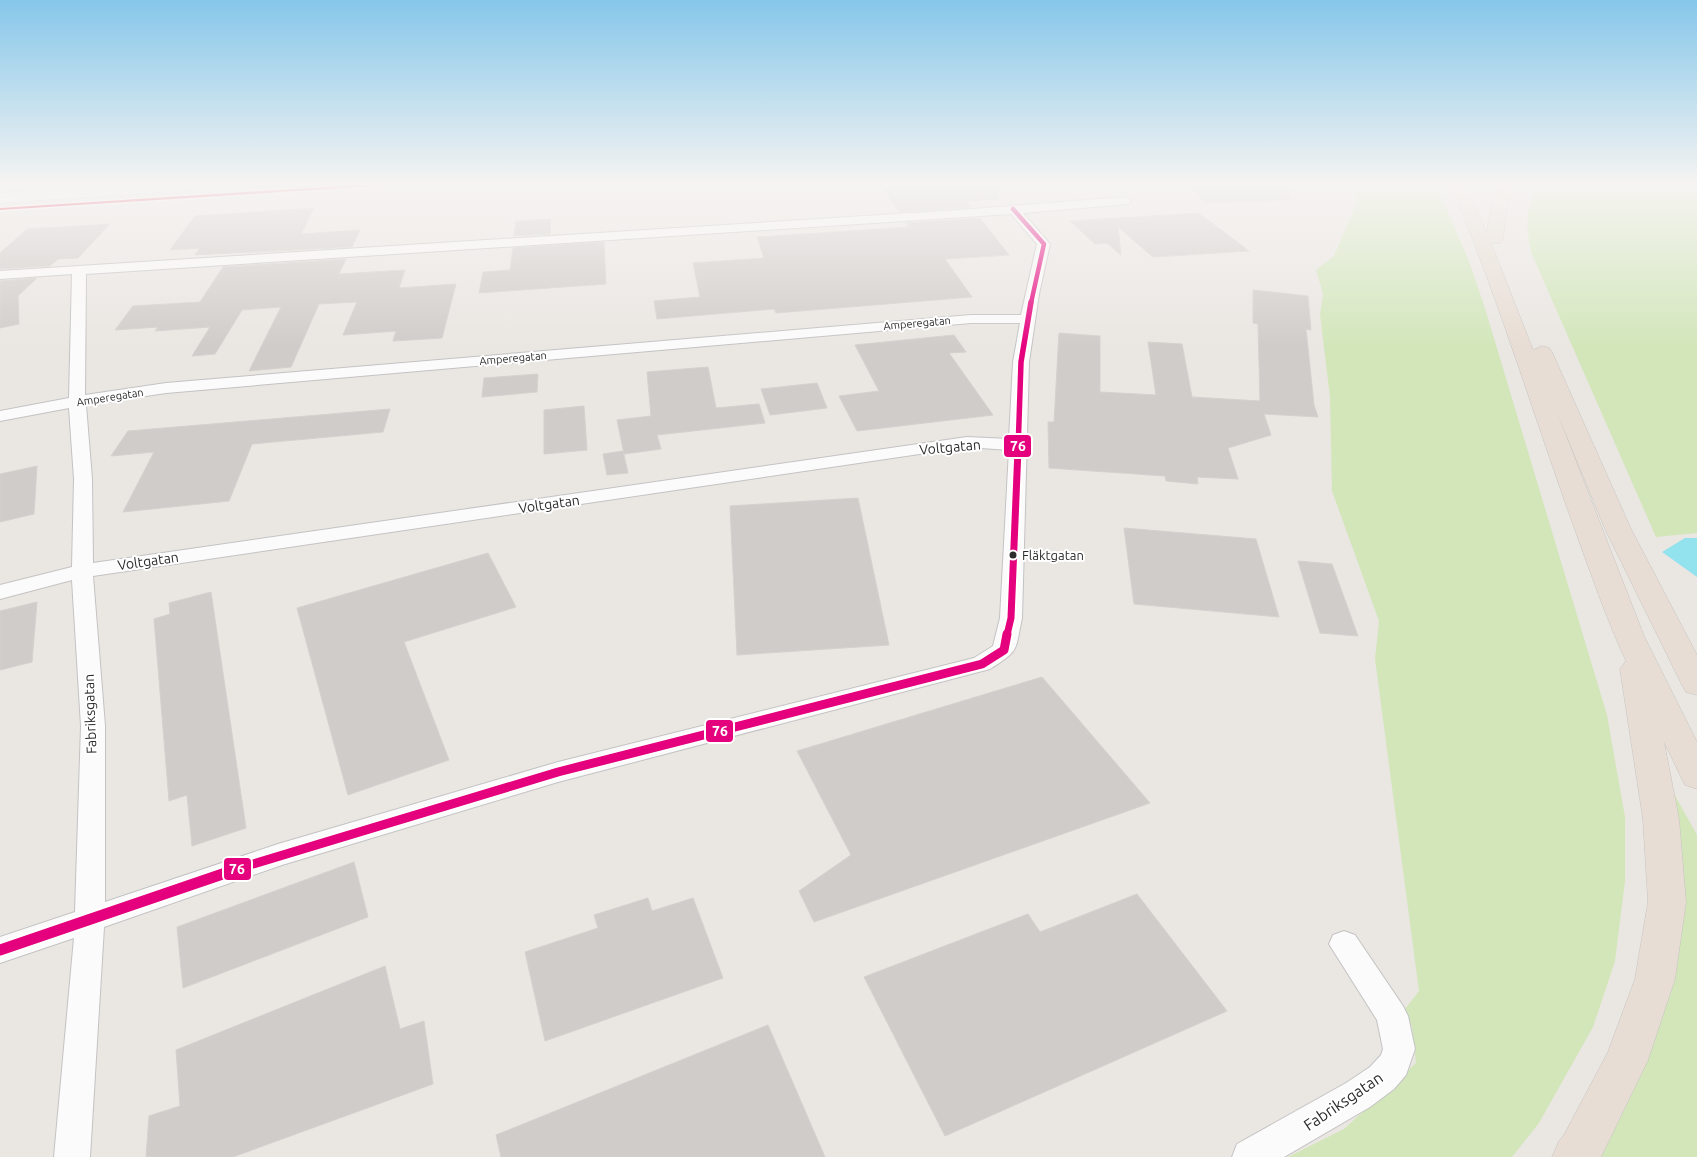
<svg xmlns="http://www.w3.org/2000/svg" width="1697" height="1157" font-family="Ubuntu,sans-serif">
  <rect width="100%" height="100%" fill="#eae6e2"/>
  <g fill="#d2e6ba">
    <polygon points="1343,185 1436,185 1469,261 1484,305 1607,715 1625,817 1625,881 1615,961 1593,1027 1539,1123 1512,1157 1288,1157 1344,1129 1416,1063 1412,1027 1405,1009 1419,991 1375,659 1379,621 1332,491 1330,397 1320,314 1323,294 1316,270 1334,256 1358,200"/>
    <path d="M1539 185H1697V533L1656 537 1531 252C1526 222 1524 213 1539 185Z"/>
    <polygon points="1653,756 1697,835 1697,1157 1585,1157 1656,1009"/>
  </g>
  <polygon fill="#93e3ee" points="1685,538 1697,538 1697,577 1662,552"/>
  <g fill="#cfccc9" stroke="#d5d1ce">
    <polygon points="948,185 999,185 999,199 967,201 971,207 899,212 883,189"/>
    <polygon points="1192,185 1290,185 1290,200 1204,203"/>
    <polygon points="314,208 301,234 360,230 352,247 195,255 200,248 170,250 195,216"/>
    <polygon points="1199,213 1249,251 1153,257 1118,227 1121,255 1107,243 1095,244 1070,221"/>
    <polygon points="980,218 1009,255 945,259 972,297 776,313 774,309 657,319 654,301 700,297 693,263 764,258 757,237 909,227 906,223"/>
    <polygon points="551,219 550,234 514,236 516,221"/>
    <polygon points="110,224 78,258 58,259 50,266 0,269 0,253 27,229"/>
    <polygon points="604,242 606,284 479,293 483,272 510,270 513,248"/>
    <polygon points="346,259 339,274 405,270 399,288 456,284 442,338 393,341 396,331 343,335 357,302 319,304 291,367 249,371 281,307 242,310 215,354 192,356 210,327 155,331 158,327 115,330 133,306 200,302 223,267"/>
    <polygon points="37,278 18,296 19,324 0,328 0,281"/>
    <polygon points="1253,290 1308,296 1311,330 1306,329 1314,405 1318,417 1264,414 1271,435 1228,448 1238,479 1197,477 1198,484 1166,481 1165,476 1049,468 1048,422 1054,422 1059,333 1100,336 1100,392 1156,395 1148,342 1182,344 1192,397 1260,401 1258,324 1253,323"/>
    <polygon points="954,335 966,352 949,353 993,415 857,431 839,396 879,391 855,345"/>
    <polygon points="708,367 716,408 759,404 765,423 657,435 661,449 624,454 617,420 651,416 647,372"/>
    <polygon points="538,374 537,392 482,397 484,378"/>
    <polygon points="817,383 827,408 770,415 761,389"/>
    <polygon points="584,406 587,450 544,454 544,410"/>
    <polygon points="390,409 383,432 252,444 229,501 123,512 154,452 111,456 128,431"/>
    <polygon points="623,451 628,473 607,475 603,454"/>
    <polygon points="37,466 34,514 0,522 0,474"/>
    <polygon points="858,498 889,645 737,655 730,506"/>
    <polygon points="1124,528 1256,539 1279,617 1134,604"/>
    <polygon points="488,553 516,607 404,642 449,760 348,795 297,608"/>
    <polygon points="1298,561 1332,564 1358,636 1320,633"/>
    <polygon points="211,592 246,828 192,846 187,795 169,801 154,619 170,614 169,603"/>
    <polygon points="37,602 32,662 0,670 0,611"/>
    <polygon points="1042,677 1150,803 814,922 799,891 851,855 797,751"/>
    <polygon points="354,862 368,917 183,988 177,927"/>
    <polygon points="1137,894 1227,1011 945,1136 864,977 1028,914 1040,932"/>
    <polygon points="648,898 652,911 693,898 723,978 545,1041 525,952 598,928 594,915"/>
    <polygon points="385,966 400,1029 424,1021 433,1084 233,1157 146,1157 149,1116 180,1106 176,1050"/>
    <polygon points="768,1025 825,1157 501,1157 496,1135"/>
  </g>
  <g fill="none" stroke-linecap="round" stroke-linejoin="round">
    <defs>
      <g id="minor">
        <path d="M1125 197 1131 201 1129 204 1023 213 1050 244 1039 294 1029 362 1022 618C1015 651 1020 650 990 669L558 782 282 865 104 927 90 1157H54L74 938 0 963V937L75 912 81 726 72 580 0 599V585L72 567 74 479 69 408 0 421V411L69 398 72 274 0 279V271L959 210ZM1011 214 1037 244 1021 315H971L166 383 85 395 86 274ZM971 323H1020L1013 362 1009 439 967 437 93 563 92 479 86 405 166 393ZM967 447 1009 450 1000 618 993 646 974 658 558 762 278 844 105 902V726L93 576Z"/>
        <polygon points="1344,931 1355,935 1403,1006 1408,1016 1415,1049 1406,1075 1394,1089 1370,1107 1284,1157 1232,1157 1237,1144 1346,1083 1370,1067 1381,1055 1383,1049 1377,1020 1329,944 1333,935"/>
      </g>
      <polygon id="secondary" points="131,185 211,185 209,188 204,189 0,203 0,193"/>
      <path id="trunk" d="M1451 185H1465L1487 233C1489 215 1492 200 1501 185H1516L1507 204 1503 239 1501 243H1491L1533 350 1542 346 1549 348 1552 352 1631 529 1697 655V695L1686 692 1682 685 1605 529 1556 410 1644 636 1697 742V789L1685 785 1664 742 1679 819 1686 902 1675 979 1648 1060 1601 1157H1552L1559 1141 1564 1135 1608 1052 1635 979 1648 902 1643 819 1620 669 1626 661C1608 622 1594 582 1579 541 1536 423 1500 302 1451 185Z"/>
    </defs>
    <use href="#minor" stroke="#c4c3c3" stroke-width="2"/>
    <use href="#secondary" stroke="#c4c3c3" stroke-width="1"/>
    <use href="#trunk" stroke="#c6c4c2" stroke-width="1"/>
    <use href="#minor" fill="#fcfbfb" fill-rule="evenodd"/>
    <use href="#secondary" fill="#fcfbfb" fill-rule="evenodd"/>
    <use href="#trunk" fill="#e8ddd4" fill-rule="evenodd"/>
    <defs>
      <polyline id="bus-1-far4" points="1013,209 1044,244 1031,303"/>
      <polyline id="bus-1-far3" points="1018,451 1021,362 1031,302"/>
      <polyline id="bus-1-far2" points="1007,635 1011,618 1018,449"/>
      <polyline id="bus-1-far1" points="243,867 558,772 982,664 1004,650 1007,634"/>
      <polyline id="bus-1" points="0,950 246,866"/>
    </defs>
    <use href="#bus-1-far4" stroke="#fff" stroke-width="7"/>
    <use href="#bus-1-far3" stroke="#fff" stroke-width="9"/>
    <use href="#bus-1-far2" stroke="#fff" stroke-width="11"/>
    <use href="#bus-1-far1" stroke="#fff" stroke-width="12"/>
    <use href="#bus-1" stroke="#fff" stroke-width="15"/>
    <use href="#bus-1-far4" stroke="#e5007d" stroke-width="4.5"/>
    <use href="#bus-1-far3" stroke="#e5007d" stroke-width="5.5"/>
    <use href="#bus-1-far2" stroke="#e5007d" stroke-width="7"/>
    <use href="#bus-1-far1" stroke="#e5007d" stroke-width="9"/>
    <use href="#bus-1" stroke="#e5007d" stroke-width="11"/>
    <defs>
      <polygon id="rail-1" points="354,185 380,185 378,186 0,210 0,208"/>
    </defs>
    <use href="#rail-1" stroke="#fff" stroke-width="3"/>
    <use href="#rail-1" fill="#e4002b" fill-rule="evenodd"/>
  </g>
  <linearGradient id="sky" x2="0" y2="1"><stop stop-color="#86c7ea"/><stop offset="0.53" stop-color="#f6f4f2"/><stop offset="1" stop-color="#f6f4f2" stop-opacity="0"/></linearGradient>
  <rect width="1697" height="347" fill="url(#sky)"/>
  <circle fill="#2c2c2c" stroke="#fff" stroke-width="2" cx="1013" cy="555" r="4.5"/>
  <g text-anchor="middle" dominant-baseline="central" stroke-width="4" stroke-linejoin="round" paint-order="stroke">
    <g font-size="11" fill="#2c2c2c" stroke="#fff">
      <text transform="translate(917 323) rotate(-5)">Amperegatan</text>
      <text transform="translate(513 358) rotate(-5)">Amperegatan</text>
      <text transform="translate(110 397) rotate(-9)">Amperegatan</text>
    </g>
    <g font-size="13" fill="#2c2c2c" stroke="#fff" text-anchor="start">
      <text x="1022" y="555">Fläktgatan</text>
    </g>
    <g font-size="14" fill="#2c2c2c" stroke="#fff">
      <text transform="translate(950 447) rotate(-5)">Voltgatan</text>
      <text transform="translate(549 504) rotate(-8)">Voltgatan</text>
      <text transform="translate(148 561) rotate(-8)">Voltgatan</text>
      <text transform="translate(90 714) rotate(-92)">Fabriksgatan</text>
    </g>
    <g font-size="16" fill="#2c2c2c" stroke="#fff">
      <text transform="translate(1343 1101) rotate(-34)">Fabriksgatan</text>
    </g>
  </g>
  <g stroke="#fff" stroke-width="2">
    <rect x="1003" y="434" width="29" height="24" rx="5" fill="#e5007d"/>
    <rect x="705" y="719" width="29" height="24" rx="5" fill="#e5007d"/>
    <rect x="223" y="857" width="29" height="24" rx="5" fill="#e5007d"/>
  </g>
  <g font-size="14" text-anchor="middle" font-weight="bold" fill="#fff">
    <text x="1018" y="451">76</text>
    <text x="720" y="736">76</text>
    <text x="237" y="874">76</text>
  </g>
</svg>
